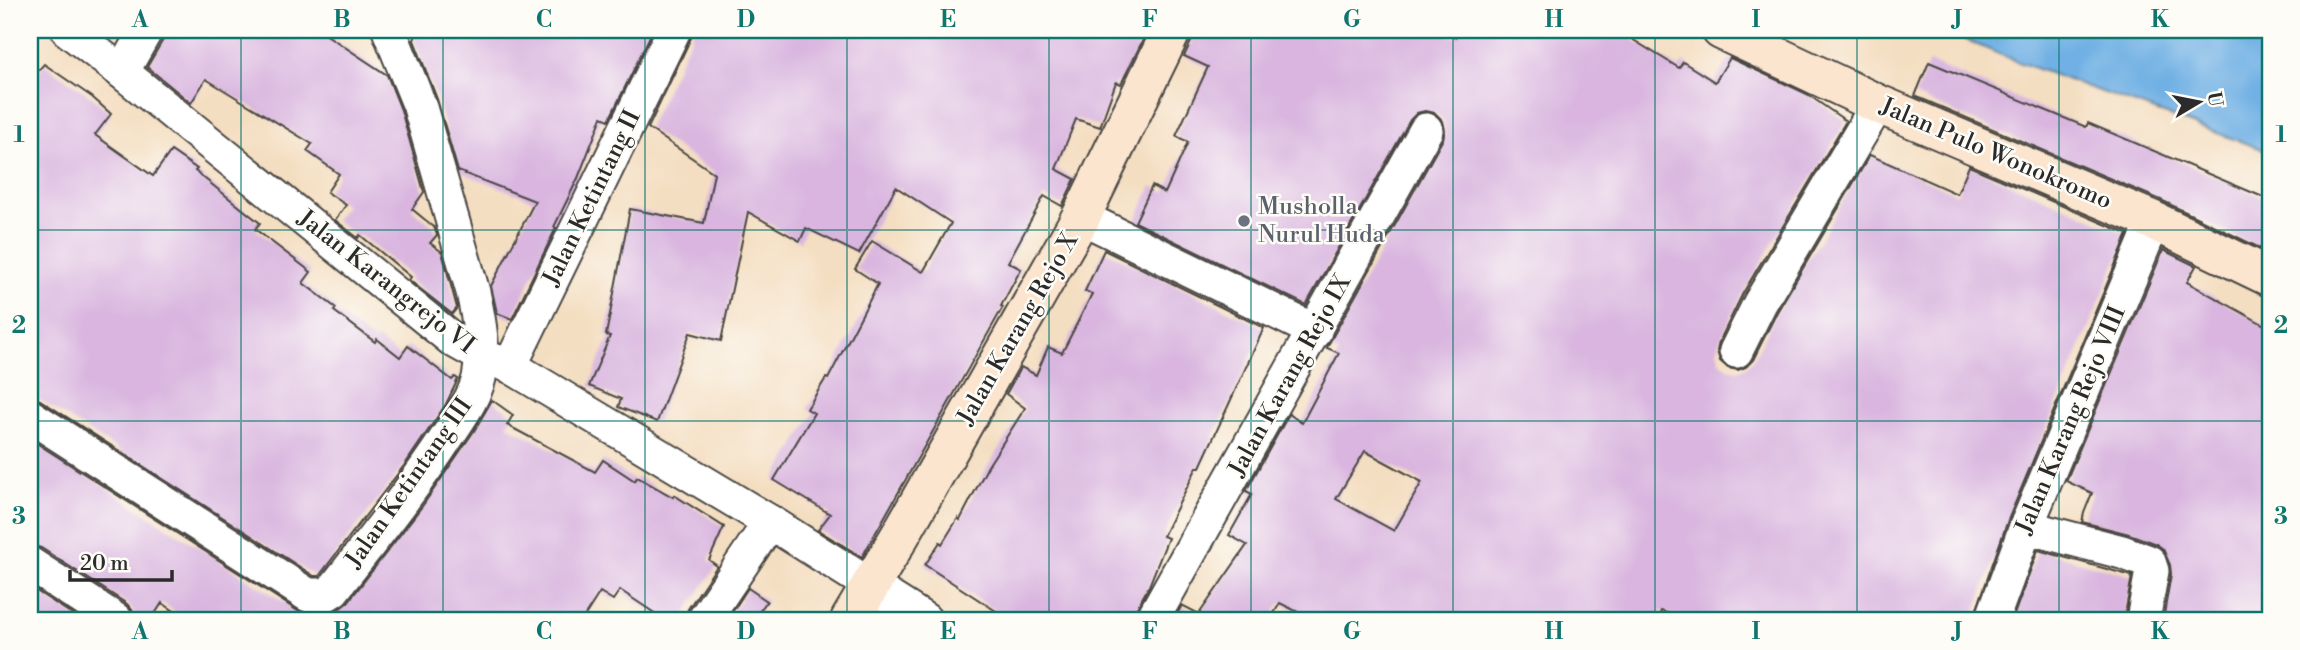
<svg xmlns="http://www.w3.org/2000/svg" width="2300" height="650" font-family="'Libre Bodoni',serif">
  <rect width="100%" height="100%" fill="#fdfcf7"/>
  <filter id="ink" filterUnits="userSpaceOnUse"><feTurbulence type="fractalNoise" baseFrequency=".0143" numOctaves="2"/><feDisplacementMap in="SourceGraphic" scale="14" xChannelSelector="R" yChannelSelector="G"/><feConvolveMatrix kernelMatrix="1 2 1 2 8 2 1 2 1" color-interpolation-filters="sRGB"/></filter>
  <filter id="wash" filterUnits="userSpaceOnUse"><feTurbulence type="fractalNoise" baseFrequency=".00686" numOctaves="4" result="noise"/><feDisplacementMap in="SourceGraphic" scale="28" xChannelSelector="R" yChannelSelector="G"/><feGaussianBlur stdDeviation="1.57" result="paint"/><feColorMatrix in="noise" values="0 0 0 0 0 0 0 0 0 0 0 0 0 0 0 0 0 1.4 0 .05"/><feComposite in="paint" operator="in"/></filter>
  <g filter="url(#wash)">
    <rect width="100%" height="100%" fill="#f4dec1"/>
    <polygon fill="#70b0e4" stroke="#4e6e88" stroke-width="2" points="1942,30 2270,30 2270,152 2018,62"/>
    <g id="blocks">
      <g fill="#d9b5df" fill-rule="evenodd">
        <polygon points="165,30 319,30 387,75 401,110 424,192 412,209 434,227 437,235 430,243 442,252 457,308 452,314 409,280 411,277 360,235 358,238 335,220 346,205 327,192 339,174 307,151 312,144 206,79 191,103 147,67 163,40"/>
        <polygon points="418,30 653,30 609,120 602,117 578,178 554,227 556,228 512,319 497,313 491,286 535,201 458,171 437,99 414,40"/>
        <polygon points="693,30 1148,30 1121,84 1116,82 1100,127 1076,119 1056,169 1075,179 1062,206 1044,196 1008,262 1021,269 1001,306 1003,307 862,557 818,530 830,514 774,480 814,413 807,409 826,378 828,379 878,284 855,269 872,241 923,272 951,223 896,187 859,254 806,228 800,241 748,212 721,341 690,333 657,422 618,407 621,399 589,386 610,336 606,335 630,209 704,223 714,173 648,128 691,38"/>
        <path d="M1194 30H1438L1455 37 1459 30H1617L1679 68 1683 62 1715 82 1730 58 1807 94 1846 121 1743 293 1719 342 1717 351 1720 361 1728 368 1738 370 1746 367 1753 360 1777 312 1870 155 1957 194 1969 166 2128 234 2008 520 1973 620H1689L1661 611 1658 620H1314L1280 603 1270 620H1174L1182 605 1199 614 1247 545 1229 535 1252 494 1246 491 1289 414 1302 423 1339 353 1327 348 1328 345 1443 139 1445 130 1443 121 1435 113 1425 111 1417 113 1410 120 1306 305 1135 222 1152 186 1165 193 1188 142 1176 136 1208 67 1184 56 1192 40ZM1365 451 1422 482 1394 531 1336 499Z"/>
        <polygon points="1929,62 2086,127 2088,123 2270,200 2270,253 2163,201 1915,96"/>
        <polygon points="44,64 92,97 111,114 95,135 153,176 171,151 197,169 195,171 260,223 255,229 311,272 303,283 336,308 334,311 375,342 377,339 400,357 408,346 452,380 455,377 458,379 446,404 406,463 319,576 314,576 40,400 30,397 30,80"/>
        <polygon points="1104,250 1264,328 1200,467 1197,467 1163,536 1168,538 1149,586 1135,611 1133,620 1010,620 925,565 940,542 942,544 958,518 960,520 988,466 1025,408 1006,394 1021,367 1036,375 1048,347 1062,353 1092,294 1085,291"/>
        <polygon points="2163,250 2196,266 2187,282 2270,328 2270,620 2163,620 2171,574 2170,565 2163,549 2156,544 2129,534 2082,522 2084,513 2092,493 2066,481"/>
        <polygon points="492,400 513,415 507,425 595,472 603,460 635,481 637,477 673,497 674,495 724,527 709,560 717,566 688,609 685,620 665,620 620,590 613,600 600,592 582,620 188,620 162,603 151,620 135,620 133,611 127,604 41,548 30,545 30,439 298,611 308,614 325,614 335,612 348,602 423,505 474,431"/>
        <polygon points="2038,550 2132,576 2124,620 2012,620"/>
        <polygon points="30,587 81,620 30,620"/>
        <polygon points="748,588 767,601 753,620 727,620"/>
      </g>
    </g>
  </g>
  <g filter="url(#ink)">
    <use href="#blocks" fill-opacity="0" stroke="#494642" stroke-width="2"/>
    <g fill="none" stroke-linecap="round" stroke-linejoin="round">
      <defs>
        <g id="street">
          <polyline points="68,30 122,72 453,340 482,356 510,366 770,522 925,620"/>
          <polyline points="122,72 146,30"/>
          <polyline points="1081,217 1315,331"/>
          <polyline points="1736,351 1760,303 1878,104"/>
          <polyline points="510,366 674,30"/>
          <path d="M30 416 308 595H325L333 590C373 539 413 489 449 434 460 417 474 398 479 378 485 349 479 320 473 292L419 104 389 30"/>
          <polyline points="2026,527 2122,552 2149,562 2152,571 2143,620"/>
          <polyline points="30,564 116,620"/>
          <polyline points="704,620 770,522"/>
          <polyline points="1152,620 1426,130"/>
          <polyline points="1992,620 2026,527 2154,221"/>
        </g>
        <g id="secondary">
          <polyline points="1721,30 1878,104 2154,221 2270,277"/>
          <polyline points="850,620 901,534 1081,217 1172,30"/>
        </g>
      </defs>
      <use href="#street" stroke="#494642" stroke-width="37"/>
      <use href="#secondary" stroke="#494642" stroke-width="42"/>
      <use href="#street" stroke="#fff" stroke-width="33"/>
      <use href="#secondary" stroke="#fbe5cf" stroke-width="38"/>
    </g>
  </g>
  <path fill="none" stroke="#0f766e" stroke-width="2" stroke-opacity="0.55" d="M241 30V620M443 30V620M645 30V620M847 30V620M1049 30V620M1251 30V620M1453 30V620M1655 30V620M1857 30V620M2059 30V620M30 230H2270M30 421H2270"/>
  <circle fill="#6b7280" stroke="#fdfcf7" stroke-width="2.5" cx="1244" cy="221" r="7"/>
  <g text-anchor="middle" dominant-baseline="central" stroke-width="5" stroke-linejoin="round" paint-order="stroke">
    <g font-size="24" fill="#2b2b2b" stroke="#fdfcf7">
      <text transform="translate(1996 154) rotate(23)">Jalan Pulo Wonokromo</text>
      <text transform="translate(592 198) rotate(-64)">Jalan Ketintang II</text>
      <text transform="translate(386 282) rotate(38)">Jalan Karangrejo VI</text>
      <text transform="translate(1018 329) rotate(-60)">Jalan Karang Rejo X</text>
      <text transform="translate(1290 376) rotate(-61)">Jalan Karang Rejo IX</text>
      <text transform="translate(2071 420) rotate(-67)">Jalan Karang Rejo VIII</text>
      <text transform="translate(409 483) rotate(-55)">Jalan Ketintang III</text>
    </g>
    <g font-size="24" fill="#5b616d" stroke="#fdfcf7" text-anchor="start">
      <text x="1258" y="207">Musholla<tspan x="1258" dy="28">Nurul Huda</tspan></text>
    </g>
  </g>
  <rect width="2300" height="650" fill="none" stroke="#fdfcf7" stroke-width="77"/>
  <g transform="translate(2199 102) rotate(80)" stroke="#fdfcf7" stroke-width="5" paint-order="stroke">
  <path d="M0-5L12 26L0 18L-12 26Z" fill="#2b2b2b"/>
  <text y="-10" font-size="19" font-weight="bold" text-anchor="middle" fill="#2b2b2b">U</text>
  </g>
  <path d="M70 570v10h102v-10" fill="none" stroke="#2b2b2b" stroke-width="3.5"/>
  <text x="80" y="570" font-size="21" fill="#2b2b2b" stroke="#fdfcf7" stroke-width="5" paint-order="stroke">20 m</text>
  <rect x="38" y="38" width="2224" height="574" fill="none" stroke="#0f766e" stroke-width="2.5"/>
  <g font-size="23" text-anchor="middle" font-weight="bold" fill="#0f766e">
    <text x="140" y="27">A</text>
    <text x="342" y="27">B</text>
    <text x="544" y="27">C</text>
    <text x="746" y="27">D</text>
    <text x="948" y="27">E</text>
    <text x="1150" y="27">F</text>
    <text x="1352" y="27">G</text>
    <text x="1554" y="27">H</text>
    <text x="1756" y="27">I</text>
    <text x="1958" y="27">J</text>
    <text x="2160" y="27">K</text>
    <text x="19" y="142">1</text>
    <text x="2281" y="142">1</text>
    <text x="19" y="333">2</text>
    <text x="2281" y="333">2</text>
    <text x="19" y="524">3</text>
    <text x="2281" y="524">3</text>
    <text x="140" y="639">A</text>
    <text x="342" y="639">B</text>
    <text x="544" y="639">C</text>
    <text x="746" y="639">D</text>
    <text x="948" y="639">E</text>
    <text x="1150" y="639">F</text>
    <text x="1352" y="639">G</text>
    <text x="1554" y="639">H</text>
    <text x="1756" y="639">I</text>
    <text x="1958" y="639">J</text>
    <text x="2160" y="639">K</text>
  </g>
</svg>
